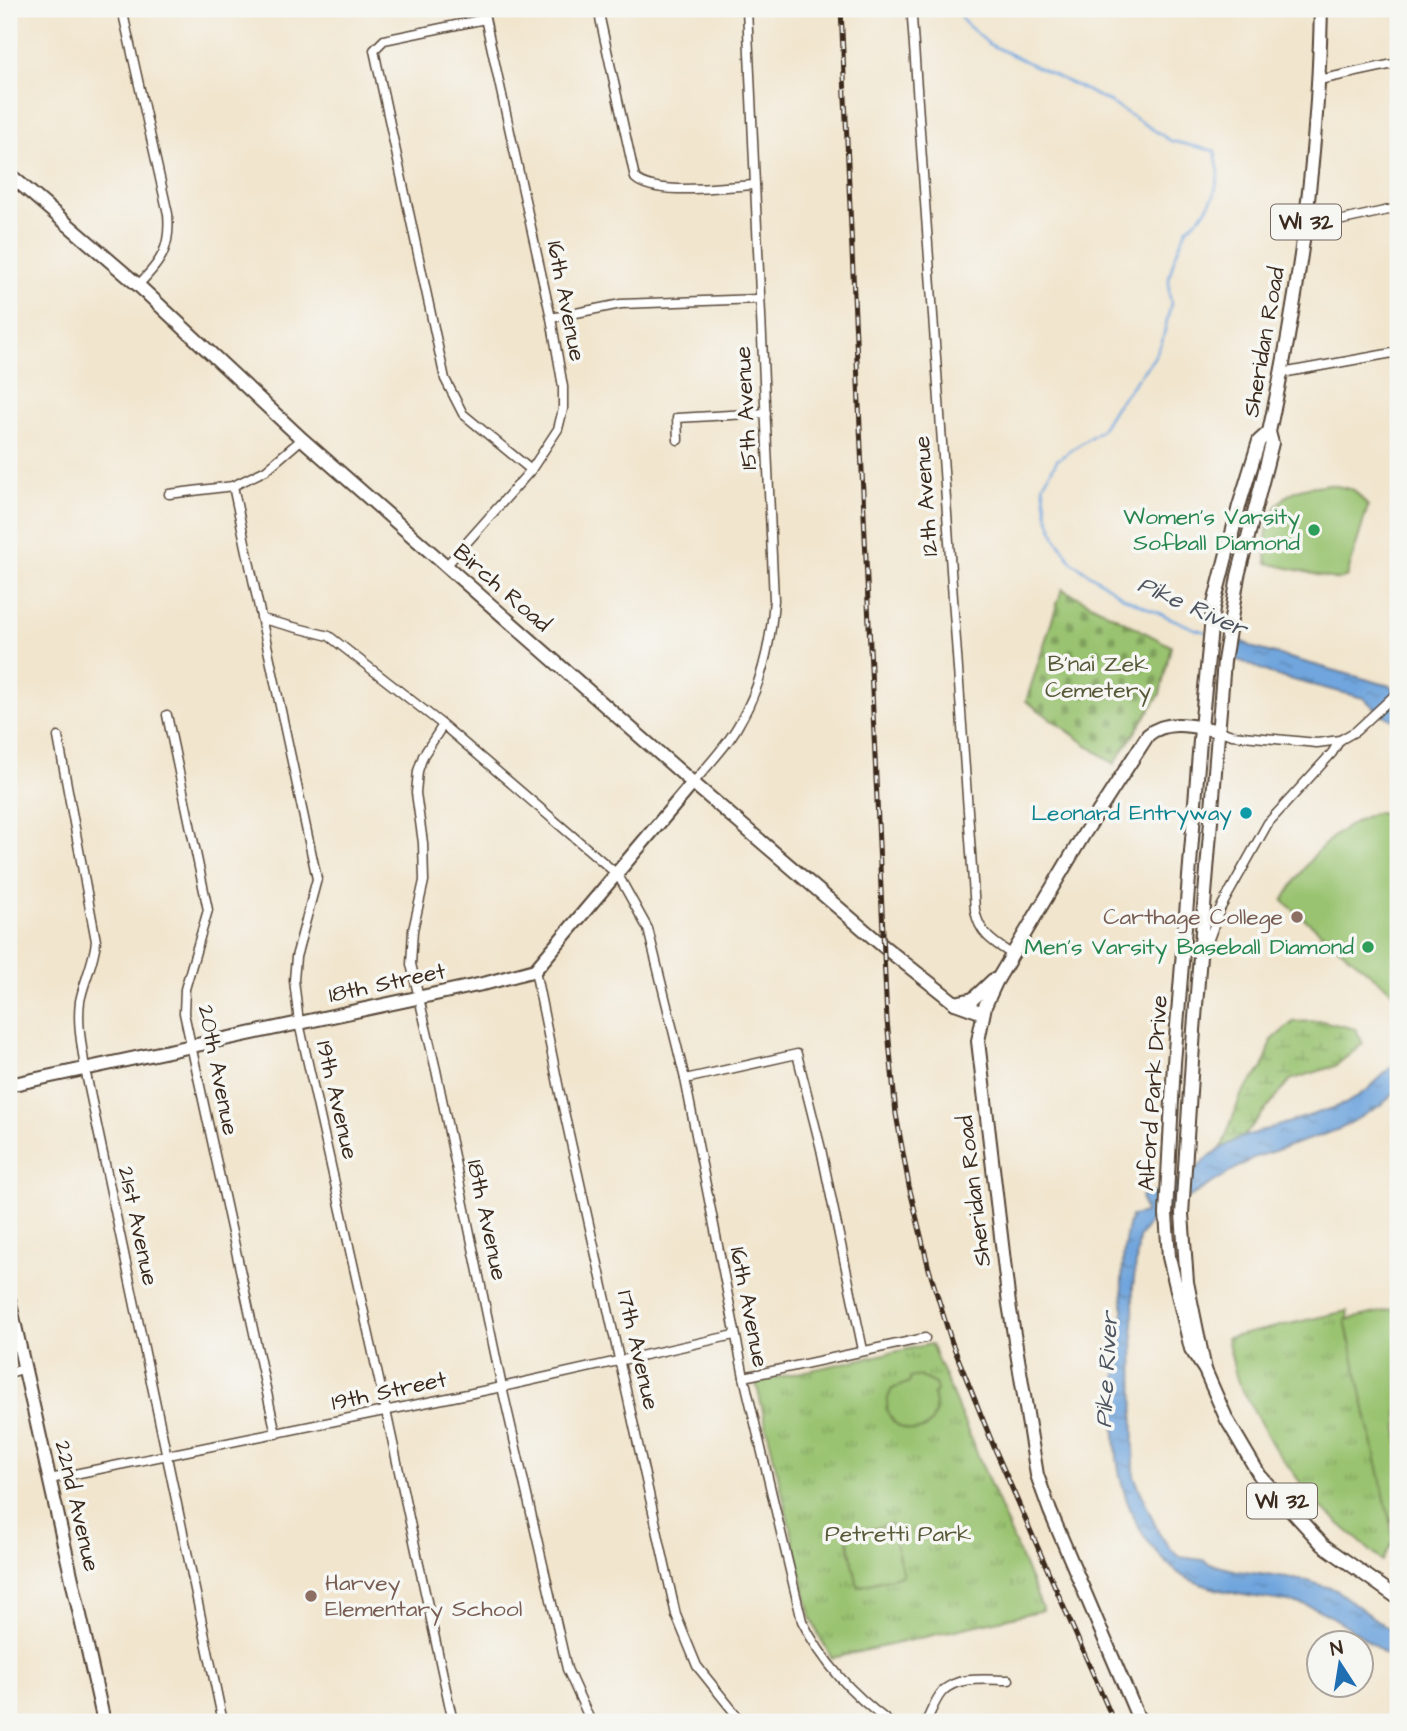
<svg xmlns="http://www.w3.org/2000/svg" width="1407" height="1731" font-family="'Architects Daughter',sans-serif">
  <defs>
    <pattern id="grass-tufts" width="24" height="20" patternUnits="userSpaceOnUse" patternTransform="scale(1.75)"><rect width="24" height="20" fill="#99c370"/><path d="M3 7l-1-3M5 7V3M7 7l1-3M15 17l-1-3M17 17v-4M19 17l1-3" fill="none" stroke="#7e9f5b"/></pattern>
    <pattern id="wetland-marsh" width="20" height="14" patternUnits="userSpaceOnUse" patternTransform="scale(1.75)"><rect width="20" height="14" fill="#99c370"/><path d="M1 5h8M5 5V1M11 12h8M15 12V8" fill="none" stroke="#7e9f5b"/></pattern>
    <pattern id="cemetery-stones" width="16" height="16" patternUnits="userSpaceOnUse" patternTransform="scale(1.75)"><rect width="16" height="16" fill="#99c370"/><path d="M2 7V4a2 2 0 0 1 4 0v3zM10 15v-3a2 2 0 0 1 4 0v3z" fill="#7e9f5b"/></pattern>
    <pattern id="water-ripples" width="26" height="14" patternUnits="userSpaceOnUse" patternTransform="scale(1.75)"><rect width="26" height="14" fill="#70a5dd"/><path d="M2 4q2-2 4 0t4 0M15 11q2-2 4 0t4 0" fill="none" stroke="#5d87b3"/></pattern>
  </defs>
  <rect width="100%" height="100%" fill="#f6f6f2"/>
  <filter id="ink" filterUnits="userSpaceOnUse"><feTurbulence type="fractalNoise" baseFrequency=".0143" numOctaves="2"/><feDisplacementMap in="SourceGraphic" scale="14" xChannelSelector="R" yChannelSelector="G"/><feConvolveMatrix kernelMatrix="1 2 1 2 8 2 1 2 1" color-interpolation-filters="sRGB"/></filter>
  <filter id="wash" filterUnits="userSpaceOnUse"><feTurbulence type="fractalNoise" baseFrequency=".00686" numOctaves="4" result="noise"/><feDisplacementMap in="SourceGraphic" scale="28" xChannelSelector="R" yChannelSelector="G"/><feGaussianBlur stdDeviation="1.57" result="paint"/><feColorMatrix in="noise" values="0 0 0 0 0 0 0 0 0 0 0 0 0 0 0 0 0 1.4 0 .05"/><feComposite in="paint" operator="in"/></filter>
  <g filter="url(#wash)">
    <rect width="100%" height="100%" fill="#f1e5cd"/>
    <g fill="url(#grass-tufts)" stroke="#6a7647" stroke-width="2">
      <polygon points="1347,1311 1394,1541 1382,1561 1316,1503 1273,1446 1237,1380 1227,1338"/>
      <polygon points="931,1344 1043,1610 832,1658 819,1636 811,1617 756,1382"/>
    </g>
    <polygon fill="url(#wetland-marsh)" stroke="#6a7647" stroke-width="2" points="1322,1021 1356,1029 1363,1044 1335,1066 1290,1080 1243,1137 1221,1149 1242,1093 1263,1068 1272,1040 1293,1022"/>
    <polygon fill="url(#cemetery-stones)" stroke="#6a7647" stroke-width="2" points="1062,589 1171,646 1160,694 1114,764 1026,701"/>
    <g fill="#99c370" stroke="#6a7647" stroke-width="2">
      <path d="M1328 484 1354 490 1368 506 1347 576 1338 580 1267 563C1263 534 1268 501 1300 489 1309 486 1319 486 1328 484Z"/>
      <path d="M1373 813 1398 814V993L1395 994 1283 901C1308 859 1327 833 1373 813Z"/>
      <polygon points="1398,1308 1398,1529 1389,1517 1345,1320"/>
      <path d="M919 1376 935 1384 937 1390 933 1395C949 1451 867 1434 892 1389L910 1382V1378Z"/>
      <polygon points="891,1524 903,1575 858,1587 847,1535"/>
    </g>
    <g fill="url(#water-ripples)" stroke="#56687e" stroke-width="2">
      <polygon points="1234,637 1254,648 1390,686 1398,694 1398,723 1382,714 1363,698 1277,676 1236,659 1232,655"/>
      <path d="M1398 1061V1091L1381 1105 1340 1129 1253 1158 1151 1221 1139 1238 1133 1287 1134 1476 1158 1532 1170 1548 1180 1557 1203 1560 1210 1564 1238 1571 1308 1581 1336 1590 1398 1636V1663C1371 1644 1340 1617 1309 1606 1300 1603 1291 1603 1282 1601 1251 1596 1218 1593 1189 1579 1178 1575 1168 1564 1160 1556 1099 1491 1114 1392 1123 1311 1124 1301 1121 1290 1122 1280 1123 1259 1124 1236 1131 1216L1145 1213 1141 1196 1158 1192 1190 1175 1211 1155 1237 1139 1345 1104 1367 1090Z"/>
    </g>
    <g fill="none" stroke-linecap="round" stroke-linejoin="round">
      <polyline stroke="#70a5dd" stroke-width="2.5" points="956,9 965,23 989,44 1108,101 1171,141 1215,151 1219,172 1214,196 1202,215 1187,228 1175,256 1169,277 1169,293 1171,303 1162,342 1153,359 1115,407 1101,430 1057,460 1043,485 1047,513 1056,538 1072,562 1125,598 1195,629 1206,632"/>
    </g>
  </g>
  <g filter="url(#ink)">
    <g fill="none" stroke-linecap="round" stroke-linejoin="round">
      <defs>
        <g id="street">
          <path d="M122 9 168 214C171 248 161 262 138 285"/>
          <path d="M598 9 635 178C655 197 726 186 755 185"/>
          <path d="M912 18 975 910C979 934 993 942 1013 955"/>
          <polyline points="485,19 384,40 374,50 445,379 463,414 531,470"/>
          <polyline points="1319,80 1398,63"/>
          <polyline points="1306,228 1398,208"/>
          <polyline points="551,318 621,304 759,299"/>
          <polyline points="1282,373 1398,352"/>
          <polyline points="678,440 677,418 766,413"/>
          <polyline points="233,486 317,879 296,957 294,980 299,1023 386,1411 453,1722"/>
          <polyline points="169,494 233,486 266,470 302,439"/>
          <polyline points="446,566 531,470 558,429 563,409 563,387 551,318 483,9"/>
          <path d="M262 619 329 636 443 725 618 875 648 929 685 1079 744 1377 802 1621C823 1663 852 1694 889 1722"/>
          <polyline points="167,715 208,910 185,989 184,1013 276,1434"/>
          <polyline points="443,725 423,756 418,771 416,793 423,843 424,881 413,930 411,964 436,1070 502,1387 567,1669 591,1722"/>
          <polyline points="1220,731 1232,735 1317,743 1340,740"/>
          <path d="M58 737 96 941C94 962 84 981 80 1001 77 1024 82 1046 85 1069L223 1722"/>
          <path d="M693 783C709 764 727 746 739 724 761 687 771 642 774 600L747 9"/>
          <polyline points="1205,950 1220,909 1268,823 1332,753 1340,740 1356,731 1398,692"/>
          <polyline points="535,970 559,1089 676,1615 697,1666 742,1722"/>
          <polyline points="685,1079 797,1054 821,1149 863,1350"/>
          <polyline points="9,1373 23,1369"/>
          <polyline points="744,1377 925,1338"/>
          <polyline points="50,1479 502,1387 734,1335"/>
          <path d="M926 1722C931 1712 935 1700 942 1692 957 1675 990 1680 1009 1680"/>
        </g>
        <g id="secondary">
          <polyline points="9,174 138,285 302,439 693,783 883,946 955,1003 983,1013"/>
          <polyline points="955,1003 973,999 993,980"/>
          <polyline points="9,1085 487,983 535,970 693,783"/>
          <polyline points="9,1299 104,1722"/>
          <path d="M1140 1722 1050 1511 1037 1475 1009 1304 978 1041 985 1006 996 982 1084 834 1148 735C1168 718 1196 727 1220 731"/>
        </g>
        <g id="primary">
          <polyline points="1269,432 1259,441 1239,506 1213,608 1201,728 1174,1063 1166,1214 1169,1257 1191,1349 1205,1370 1227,1420 1260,1476 1323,1545 1398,1598"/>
          <path d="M1205 1370 1187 1282 1182 1214 1194 1030 1224 661 1238 576 1272 443 1269 432C1300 292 1318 151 1321 9"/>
        </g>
      </defs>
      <use href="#street" stroke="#564638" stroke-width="11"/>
      <use href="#secondary" stroke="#564638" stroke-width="16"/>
      <use href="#primary" stroke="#564638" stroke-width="16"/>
      <use href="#street" stroke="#fff" stroke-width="8"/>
      <use href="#secondary" stroke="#fff" stroke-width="12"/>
      <use href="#primary" stroke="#fff" stroke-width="12"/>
      <defs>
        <polyline id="rail" points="841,9 887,1020 896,1114 909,1186 929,1269 952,1343 994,1447 1114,1722"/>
      </defs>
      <use href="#rail" stroke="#3b2a1e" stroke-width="5"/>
      <use href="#rail" stroke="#f6f6f2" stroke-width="2.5" stroke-dasharray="8" stroke-linecap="butt"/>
    </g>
  </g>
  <g fill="#2e9e5b" stroke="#f6f6f2" stroke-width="2.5">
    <circle cx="1314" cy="530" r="7"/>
    <circle cx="1368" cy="947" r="7"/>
  </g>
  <circle fill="#0f9aa8" stroke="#f6f6f2" stroke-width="2.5" cx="1246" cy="813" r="7"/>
  <g fill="#8d6e63" stroke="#f6f6f2" stroke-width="2.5">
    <circle cx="1297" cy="917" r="7"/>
    <circle cx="311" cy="1596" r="7"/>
  </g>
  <g text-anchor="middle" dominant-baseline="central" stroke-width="7" stroke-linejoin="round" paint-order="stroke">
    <g fill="#f6f6f2" stroke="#73675e" stroke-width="2">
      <rect x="1271" y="204.5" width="70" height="35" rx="5"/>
      <rect x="1247" y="1483.5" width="70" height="35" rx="5"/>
    </g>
    <g font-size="21" font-weight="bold" fill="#3b2a1e">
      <text x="1306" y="222">WI 32</text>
      <text x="1282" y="1501">WI 32</text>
    </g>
    <g font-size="23" fill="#3b2a1e" stroke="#f6f6f2">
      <text transform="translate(566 301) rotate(79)">16th Avenue</text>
      <text transform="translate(1264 342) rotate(-80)">Sheridan Road</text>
      <text transform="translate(746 408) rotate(-93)">15th Avenue</text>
      <text transform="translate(926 496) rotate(-94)">12th Avenue</text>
      <text transform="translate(502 588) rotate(41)">Birch Road</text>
      <text transform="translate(387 983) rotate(-12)">18th Street</text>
      <text transform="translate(218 1070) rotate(79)">20th Avenue</text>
      <text transform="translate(1153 1093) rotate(-86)">Alford Park Drive</text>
      <text transform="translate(337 1100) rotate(77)">19th Avenue</text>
      <text transform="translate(974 1191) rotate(-97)">Sheridan Road</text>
      <text transform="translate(487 1220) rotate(78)">18th Avenue</text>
      <text transform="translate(138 1226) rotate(78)">21st Avenue</text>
      <text transform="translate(749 1307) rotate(79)">16th Avenue</text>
      <text transform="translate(638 1350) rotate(77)">17th Avenue</text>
      <text transform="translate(389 1391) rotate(-12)">19th Street</text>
      <text transform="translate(77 1506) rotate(77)">22nd Avenue</text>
    </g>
    <g font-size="23" fill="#27864d" stroke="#f6f6f2" text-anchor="end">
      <text x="1300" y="517">Women's Varsity<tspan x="1300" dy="26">Sofball Diamond</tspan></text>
      <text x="1354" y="947">Men's Varsity Baseball Diamond</text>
    </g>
    <g font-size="23" fill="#575837" stroke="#f6f6f2">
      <text x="1098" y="664">B'nai Zek<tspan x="1098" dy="26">Cemetery</tspan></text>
      <text x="898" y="1534">Petretti Park</text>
    </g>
    <g font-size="23" fill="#0d838f" stroke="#f6f6f2" text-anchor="end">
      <text x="1232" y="813">Leonard Entryway</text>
    </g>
    <g font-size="23" fill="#785e54" stroke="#f6f6f2" text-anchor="end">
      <text x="1283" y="917">Carthage College</text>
      <text x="325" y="1583" text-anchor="start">Harvey<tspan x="325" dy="26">Elementary School</tspan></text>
    </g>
    <g font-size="24" font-style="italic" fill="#4e5561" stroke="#f6f6f2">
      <text transform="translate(1192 607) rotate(24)">Pike River</text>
      <text transform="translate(1107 1370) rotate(-87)">Pike River</text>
    </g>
  </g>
  <rect width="1407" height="1731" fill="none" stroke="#f6f6f2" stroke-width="35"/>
  <g transform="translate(1340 1664) rotate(348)"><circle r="33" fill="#f6f6f2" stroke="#aba49d" stroke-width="2"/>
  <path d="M0-5L12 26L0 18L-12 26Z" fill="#1f6fb2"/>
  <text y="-10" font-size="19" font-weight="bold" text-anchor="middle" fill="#3b2a1e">N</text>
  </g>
</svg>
